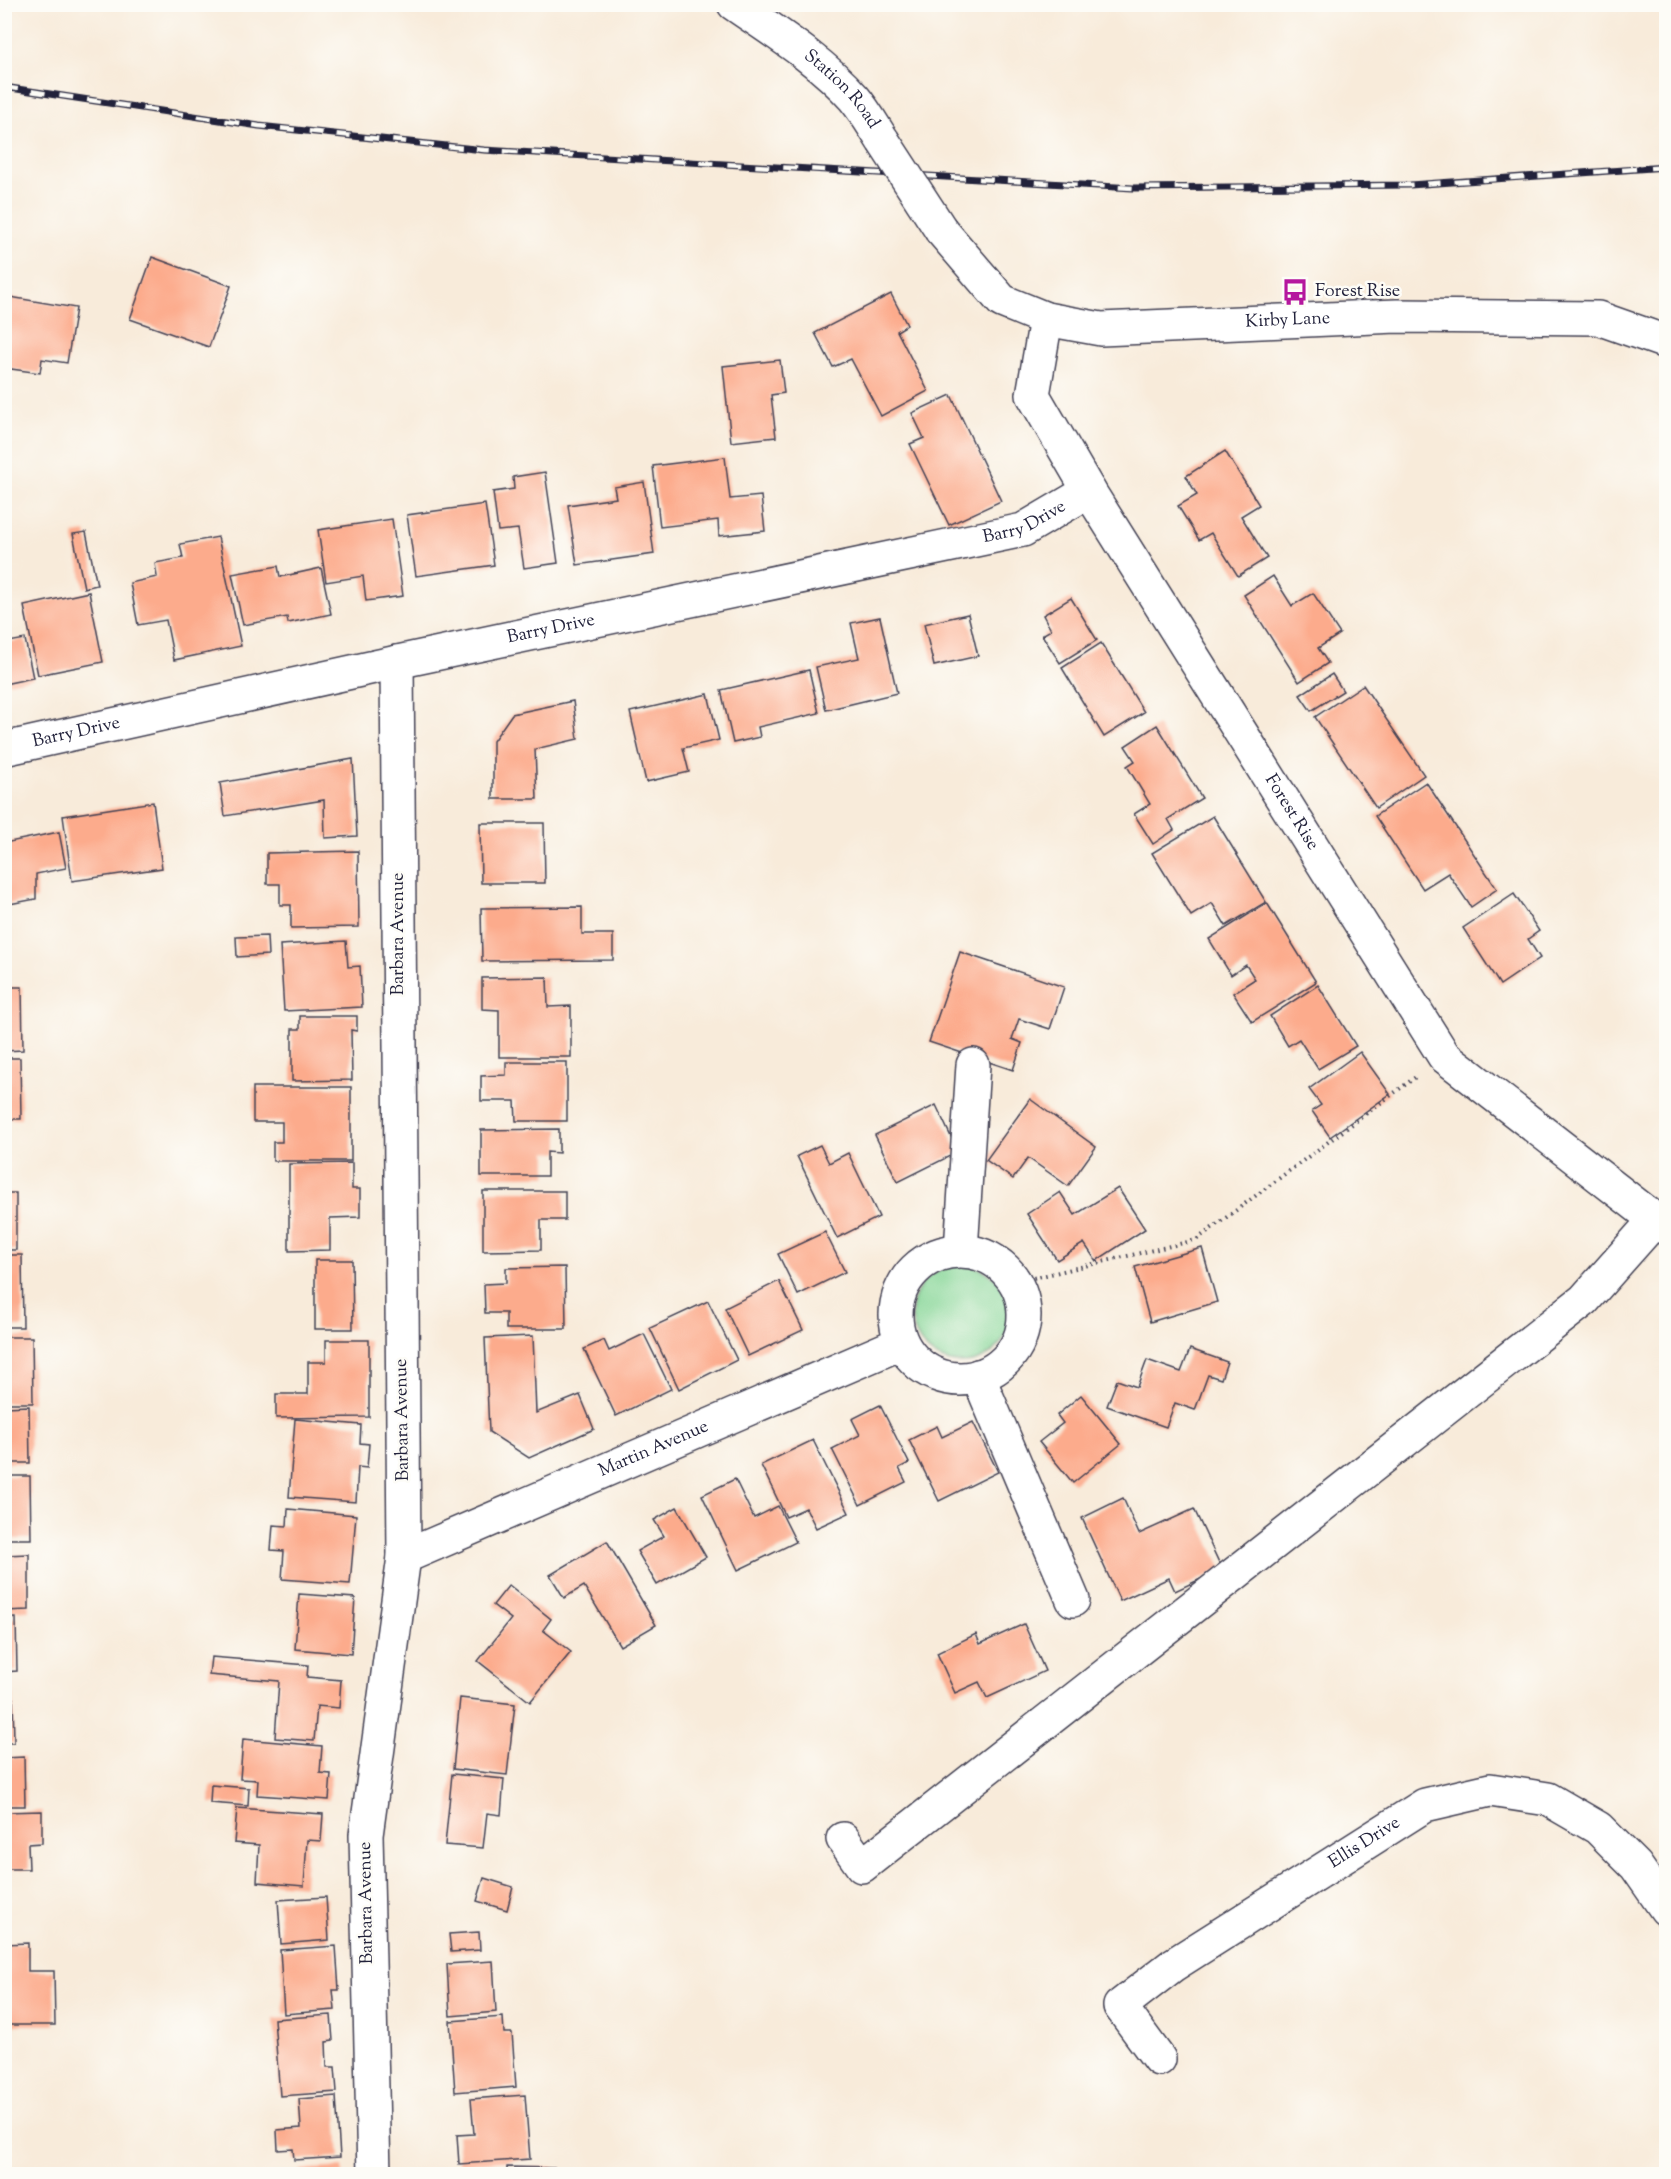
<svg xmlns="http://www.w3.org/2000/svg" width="1671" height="2179" font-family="'Sorts Mill Goudy',serif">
  <rect width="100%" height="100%" fill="#fdfcf7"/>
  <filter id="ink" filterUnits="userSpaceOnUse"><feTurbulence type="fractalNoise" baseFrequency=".0167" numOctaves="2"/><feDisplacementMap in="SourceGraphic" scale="12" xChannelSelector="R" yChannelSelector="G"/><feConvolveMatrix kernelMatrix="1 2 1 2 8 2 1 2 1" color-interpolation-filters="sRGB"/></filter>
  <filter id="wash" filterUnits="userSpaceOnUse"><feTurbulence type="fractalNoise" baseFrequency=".008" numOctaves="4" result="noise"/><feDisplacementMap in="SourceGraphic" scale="24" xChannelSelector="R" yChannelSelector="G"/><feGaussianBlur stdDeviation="1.35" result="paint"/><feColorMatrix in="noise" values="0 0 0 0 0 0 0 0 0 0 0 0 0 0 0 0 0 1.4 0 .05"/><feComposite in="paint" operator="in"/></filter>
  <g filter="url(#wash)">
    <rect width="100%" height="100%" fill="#f8ebda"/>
    <circle fill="#86d697" stroke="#547c69" stroke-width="1.5" cx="961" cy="1314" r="49"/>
    <g id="blocks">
      <g fill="#fcab8c">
        <polygon points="152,257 231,286 209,347 130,319"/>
        <polygon points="891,294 907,325 897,331 928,391 881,416 851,359 833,367 815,333"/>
        <polygon points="4,296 76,308 67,363 42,359 40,373 4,368"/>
        <polygon points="780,360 784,393 771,395 776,437 731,442 723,366"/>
        <polygon points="951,395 1001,501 949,525 910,444 924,438 912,413"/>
        <polygon points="1225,451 1259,505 1241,516 1267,558 1238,576 1211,533 1199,540 1178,506 1197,495 1186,476"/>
        <polygon points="725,457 730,499 761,496 765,531 719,536 718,520 660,527 653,466"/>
        <polygon points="545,472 558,563 524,568 518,529 498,531 493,492 514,489 513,477"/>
        <polygon points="644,482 654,554 577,565 568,505 616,498 614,487"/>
        <polygon points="485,504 494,565 416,576 407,515"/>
        <polygon points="392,519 403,596 366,601 363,576 326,582 318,530"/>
        <polygon points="86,532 97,585 84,588 73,534"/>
        <polygon points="218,537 241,646 174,660 166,620 138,625 130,583 157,577 155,563 183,558 180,544"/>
        <polygon points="278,566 280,577 321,568 331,614 288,623 287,617 243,625 232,574"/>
        <polygon points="1273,576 1292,606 1313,593 1340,634 1318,648 1328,663 1299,682 1244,595"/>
        <polygon points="89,592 103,662 38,675 24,606"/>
        <polygon points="1071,598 1097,640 1060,663 1042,635 1051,630 1043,615"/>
        <polygon points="968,614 978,656 934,666 924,624"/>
        <polygon points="880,617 897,693 826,710 816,667 859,658 851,623"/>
        <polygon points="4,627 9,642 25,639 33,678 4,684"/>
        <polygon points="1101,643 1144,712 1104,737 1062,668"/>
        <polygon points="809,670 819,713 758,727 760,737 733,743 721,690"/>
        <polygon points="1332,674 1343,691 1311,711 1300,695"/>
        <polygon points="1363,685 1424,775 1376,808 1315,717"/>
        <polygon points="708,694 719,740 683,748 689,772 646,782 630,712"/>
        <polygon points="573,701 578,739 535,749 537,799 493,799 493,741 512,714"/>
        <polygon points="1157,725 1202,798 1168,819 1174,830 1153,844 1134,814 1150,804 1127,766 1135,761 1125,746"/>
        <polygon points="353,759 357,836 325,838 324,800 225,816 220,783"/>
        <polygon points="1426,782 1497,889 1471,907 1448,873 1423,889 1375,816"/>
        <polygon points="153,802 162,868 72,881 63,816"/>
        <polygon points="1213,816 1266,902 1226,926 1212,903 1191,916 1152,853"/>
        <polygon points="480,823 544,823 545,883 481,883"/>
        <polygon points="59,832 66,868 36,874 36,899 4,905 4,843"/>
        <polygon points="358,851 359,927 291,928 291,905 280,905 280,884 267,884 267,853"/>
        <polygon points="1514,894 1539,931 1528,939 1540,958 1500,985 1463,928"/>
        <polygon points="1267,903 1316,982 1252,1022 1233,993 1255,979 1246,965 1231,975 1209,939"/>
        <polygon points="582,907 582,934 613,934 613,960 482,961 481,908"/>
        <polygon points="267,936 268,955 237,957 236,937"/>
        <polygon points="346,941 348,967 360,966 362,1007 284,1011 280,945"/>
        <polygon points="960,952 1064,987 1050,1029 1019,1019 1012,1039 1022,1043 1013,1070 929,1042"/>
        <polygon points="547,977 548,1007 571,1006 571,1057 499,1057 499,1010 482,1009 482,978"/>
        <polygon points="1318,985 1356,1046 1318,1069 1299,1039 1288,1046 1270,1016"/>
        <polygon points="4,987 22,987 23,1050 4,1051"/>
        <polygon points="300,1016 357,1016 357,1031 351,1030 352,1080 292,1081 292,1029 300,1029"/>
        <polygon points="1360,1052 1390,1094 1330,1137 1312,1111 1321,1105 1309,1089"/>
        <polygon points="4,1058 20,1058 21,1119 4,1119"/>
        <polygon points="506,1062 567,1062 567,1121 516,1121 515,1101 481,1101 481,1076 506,1075"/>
        <polygon points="253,1087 351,1087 351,1161 273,1161 273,1142 282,1142 282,1122 253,1122"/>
        <polygon points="1030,1099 1096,1147 1068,1186 1028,1158 1013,1179 986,1160"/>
        <polygon points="936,1105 958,1152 898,1182 875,1135"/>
        <polygon points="559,1129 559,1153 547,1152 547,1176 481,1176 481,1130"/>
        <polygon points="820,1145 829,1163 848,1153 879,1217 837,1238 797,1156"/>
        <polygon points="352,1163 352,1189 360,1189 360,1217 330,1218 330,1250 289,1251 289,1164"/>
        <polygon points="1118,1188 1145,1229 1096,1261 1084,1243 1057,1260 1027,1214 1060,1192 1075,1215"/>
        <polygon points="483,1191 565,1191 565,1220 541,1220 541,1250 483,1251"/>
        <rect x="4" y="1193" width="12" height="57"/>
        <polygon points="825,1232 845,1272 798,1295 778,1254"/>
        <polygon points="1202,1248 1217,1302 1150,1322 1135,1267"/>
        <polygon points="4,1255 22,1255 23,1327 4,1327"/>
        <polygon points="315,1260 352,1260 353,1329 315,1329"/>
        <polygon points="565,1267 566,1329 506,1329 506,1313 485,1313 484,1284 506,1283 506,1268"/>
        <polygon points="779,1281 803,1330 748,1356 725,1308"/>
        <polygon points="708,1301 737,1360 679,1389 650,1328"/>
        <polygon points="644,1334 671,1389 616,1416 584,1349 604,1340 609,1351"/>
        <polygon points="533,1336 536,1413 580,1395 594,1429 529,1458 489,1432 485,1338"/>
        <polygon points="4,1337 32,1337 33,1403 4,1403"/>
        <polygon points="326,1340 369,1340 369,1417 276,1418 276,1394 308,1394 308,1362 326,1362"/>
        <polygon points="1190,1349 1227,1362 1221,1379 1208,1375 1195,1410 1175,1403 1166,1427 1107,1406 1117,1380 1137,1387 1147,1360 1181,1372"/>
        <polygon points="1081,1395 1121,1444 1073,1483 1039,1442 1063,1423 1057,1415"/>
        <polygon points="880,1405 909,1463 899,1468 906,1482 860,1505 832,1449 860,1435 852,1419"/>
        <polygon points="29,1406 30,1463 4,1463 4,1407"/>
        <polygon points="295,1419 361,1425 360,1443 369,1444 367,1468 358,1467 356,1502 289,1497"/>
        <polygon points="973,1422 998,1472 939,1501 909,1440 937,1426 942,1437"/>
        <polygon points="813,1440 849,1513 816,1528 806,1508 786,1517 761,1465"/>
        <polygon points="4,1476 30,1476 31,1539 4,1539"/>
        <polygon points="735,1479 754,1518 778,1506 796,1542 738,1570 702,1495"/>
        <polygon points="1123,1498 1139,1534 1194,1509 1222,1569 1175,1591 1169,1578 1120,1601 1082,1518"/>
        <polygon points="677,1507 706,1557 657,1585 637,1551 664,1536 654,1520"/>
        <polygon points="288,1509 356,1515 350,1584 282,1579 284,1551 271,1550 273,1525 287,1526"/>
        <polygon points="607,1541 656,1625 620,1646 584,1586 564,1598 550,1575"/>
        <polygon points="29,1554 29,1610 4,1611 4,1555"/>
        <polygon points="509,1585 551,1619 543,1630 571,1652 530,1702 478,1661 511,1619 493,1605"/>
        <polygon points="299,1594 355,1598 351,1654 295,1649"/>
        <polygon points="4,1618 16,1618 17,1671 4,1672"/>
        <polygon points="1024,1624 1045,1671 987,1698 979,1682 955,1693 937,1653 976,1634 980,1644"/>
        <polygon points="211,1657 308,1665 307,1677 341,1680 339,1708 317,1706 314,1741 275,1738 279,1681 209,1675"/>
        <polygon points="4,1695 13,1695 14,1743 4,1743"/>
        <polygon points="460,1698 515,1704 507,1775 453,1769"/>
        <polygon points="243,1739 322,1746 320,1773 331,1774 329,1800 257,1795 258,1780 240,1779"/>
        <polygon points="24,1757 25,1806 4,1806 4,1758"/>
        <polygon points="452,1774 504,1779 501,1815 487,1813 483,1848 445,1845"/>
        <polygon points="211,1785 249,1788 248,1806 210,1803"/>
        <polygon points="237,1808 323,1814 321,1841 307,1840 304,1886 257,1882 259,1845 234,1843"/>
        <polygon points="42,1811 42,1843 28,1844 29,1869 4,1869 4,1812"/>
        <polygon points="484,1878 513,1887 507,1910 477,1901"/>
        <polygon points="326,1897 329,1940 281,1944 278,1900"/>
        <polygon points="479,1932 480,1950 451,1952 449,1934"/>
        <polygon points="28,1943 28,1971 54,1971 55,2025 5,2025 5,1944"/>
        <polygon points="336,1946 339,1990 333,1990 335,2010 284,2014 280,1950"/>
        <polygon points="493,1961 496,2012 450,2016 447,1964"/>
        <polygon points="331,2015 333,2041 326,2042 327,2067 335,2067 337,2092 280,2096 274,2019"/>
        <polygon points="503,2017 504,2033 512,2033 516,2087 455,2092 450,2021"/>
        <polygon points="525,2095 530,2159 459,2164 457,2135 474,2134 471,2099"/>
        <polygon points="336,2096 340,2157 294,2160 293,2149 278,2150 277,2130 301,2128 299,2099"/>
        <polygon points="343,2167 344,2174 300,2174 300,2170"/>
        <polygon points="507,2167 555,2168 555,2174 507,2174"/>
      </g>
    </g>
  </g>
  <g filter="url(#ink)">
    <use href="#blocks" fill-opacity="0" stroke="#424053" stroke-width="1.5"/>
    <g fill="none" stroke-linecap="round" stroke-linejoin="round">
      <defs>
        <g id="minor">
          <path id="s1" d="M734 4C776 33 820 60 854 98 865 111 874 127 883 141"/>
          <path id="s2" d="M941 230 1002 301 1046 319 1101 329 1397 316 1598 318 1666 342"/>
          <path id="s3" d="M1046 319 1033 395 1089 491 1444 1056 1666 1228"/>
          <path id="s4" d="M4 749 397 662 1023 530 1089 491"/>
          <polyline points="961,1250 973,1065"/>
          <circle cx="960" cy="1315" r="64"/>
          <polyline points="978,1376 1073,1600"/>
          <path id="s5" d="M404 1557 901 1343"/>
          <polyline points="843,1839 862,1866 1584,1300 1655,1220"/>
          <path id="s6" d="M1159 2059 1120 2006 1173 1965 1425 1805 1490 1790 1548 1799 1598 1828 1636 1866 1666 1909"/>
          <polyline points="374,2174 366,1835 404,1557 397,662"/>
        </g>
      </defs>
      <use href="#minor" stroke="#424053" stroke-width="36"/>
      <polyline stroke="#424053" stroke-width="4" stroke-dasharray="1.5 4.5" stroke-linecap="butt" points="1016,1282 1196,1240 1417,1076"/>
      <use href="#minor" stroke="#fff" stroke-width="33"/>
      <defs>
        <polyline id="rail" points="4,87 259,126 484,150 1133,188 1410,185 1666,167"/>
      </defs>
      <use href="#rail" stroke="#22223b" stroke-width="7"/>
      <use href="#rail" stroke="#fdfcf7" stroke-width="4.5" stroke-dasharray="14" stroke-linecap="butt"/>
      <defs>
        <polyline id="minor-bridge" points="883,141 941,230"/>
      </defs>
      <use href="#minor-bridge" stroke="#424053" stroke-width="36" stroke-linecap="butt"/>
      <use href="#minor-bridge" stroke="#fff" stroke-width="33"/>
    </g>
  </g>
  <defs>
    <symbol id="bus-bare" viewBox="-9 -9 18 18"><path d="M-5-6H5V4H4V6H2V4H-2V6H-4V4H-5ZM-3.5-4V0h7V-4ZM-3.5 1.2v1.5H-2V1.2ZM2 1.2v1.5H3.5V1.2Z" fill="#b5179e" stroke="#fdfcf7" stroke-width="2.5" paint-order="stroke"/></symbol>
  </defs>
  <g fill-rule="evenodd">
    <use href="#bus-bare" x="1276" y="273" width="38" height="38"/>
  </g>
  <g text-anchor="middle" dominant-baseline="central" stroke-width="5" stroke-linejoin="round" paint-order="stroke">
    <g font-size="18" fill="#22223b" stroke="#fdfcf7">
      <text stroke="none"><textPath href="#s1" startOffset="138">Station Road</textPath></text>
      <text stroke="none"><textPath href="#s2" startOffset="384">Kirby Lane</textPath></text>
      <text stroke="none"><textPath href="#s4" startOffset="1046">Barry Drive</textPath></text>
      <text stroke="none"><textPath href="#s4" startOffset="560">Barry Drive</textPath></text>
      <text stroke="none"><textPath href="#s4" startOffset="74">Barry Drive</textPath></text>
      <text stroke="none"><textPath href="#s3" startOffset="568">Forest Rise</textPath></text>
      <text transform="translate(399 934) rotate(-90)">Barbara Avenue</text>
      <text transform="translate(403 1420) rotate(-91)">Barbara Avenue</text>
      <text stroke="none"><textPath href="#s5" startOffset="272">Martin Avenue</textPath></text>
      <text stroke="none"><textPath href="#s6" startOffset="360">Ellis Drive</textPath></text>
      <text transform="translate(367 1903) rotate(-91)">Barbara Avenue</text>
    </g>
    <g font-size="18" fill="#22223b" stroke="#fdfcf7" text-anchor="start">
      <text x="1315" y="292">Forest Rise</text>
    </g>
  </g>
  <rect width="1671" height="2179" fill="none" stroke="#fdfcf7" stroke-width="24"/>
</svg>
